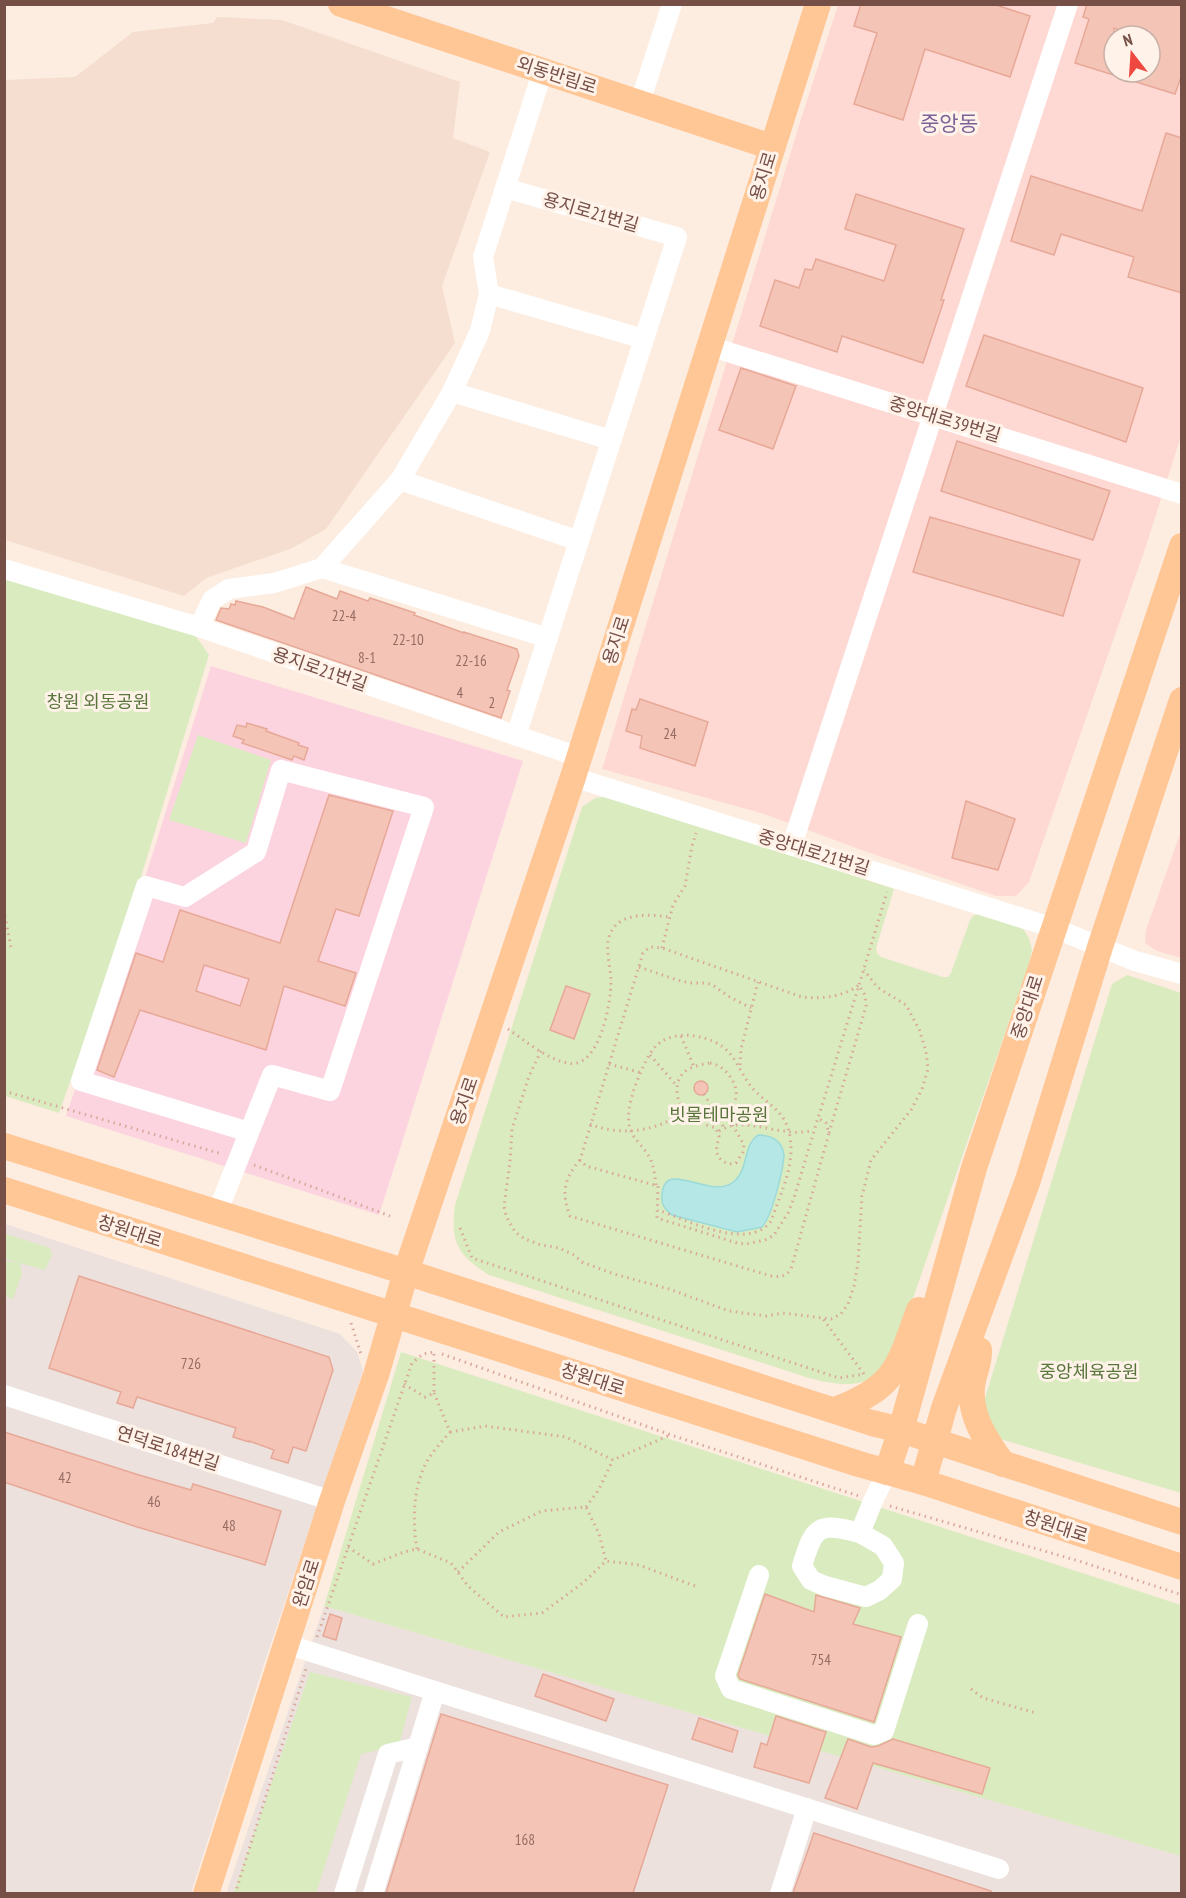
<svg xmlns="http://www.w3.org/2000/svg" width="1186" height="1898" font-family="'PT Sans Narrow','Noto Sans KR',sans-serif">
  <rect width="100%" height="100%" fill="#fdede1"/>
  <polygon fill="#f5decf" points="217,17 282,20 460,82 453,138 490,152 442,286 455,343 326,529 290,549 206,578 184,596 5,540 5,80 75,77 133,32 213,23"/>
  <g fill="#fed9d4" fill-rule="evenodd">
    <path d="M838 5H1181V436L1146 546 1029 882 1016 896H996L867 852 761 813 602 769 800 122ZM1114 36H1150V72H1114Z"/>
    <polygon points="1181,831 1181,958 1157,951 1145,943 1146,930"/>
  </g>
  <g fill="#ece1dd">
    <polygon points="5,1224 340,1334 357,1352 363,1371 263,1667 191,1893 5,1894"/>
    <polygon points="324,1606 1182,1856 1181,1894 226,1894"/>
  </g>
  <polygon fill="#fcd4df" points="211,666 523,761 379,1215 66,1116 141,891"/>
  <g fill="#d9ebbf">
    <polygon points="4,574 192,631 209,655 133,903 59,1113 5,1096"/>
    <polygon points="198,735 271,760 246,843 169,820"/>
    <path d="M604 797H613L894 889 876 948 877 953 881 957 943 977H948L951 973 970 920 973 916 980 913 1023 929 1029 938 1032 950 1028 967 894 1353C874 1391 844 1387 809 1378L489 1275C458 1255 450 1243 455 1205L582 807 595 798Z"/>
    <polygon points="1127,975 1181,993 1181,1493 987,1435 982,1408 1112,984"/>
    <polygon points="6,1234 50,1248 52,1255 45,1270 5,1259 5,1236"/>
    <polygon points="4,1261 20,1263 22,1274 13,1299 5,1296"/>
    <polygon points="401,1352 1181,1605 1181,1856 324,1606"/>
    <polygon points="310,1672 412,1697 399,1745 361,1754 316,1893 233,1894"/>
  </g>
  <path fill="#b5e7e6" stroke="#9bdad9" stroke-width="1.5" d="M758 1135C772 1135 782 1141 784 1155 783 1171 772 1216 762 1227L737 1232 672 1215C665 1209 661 1205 662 1196 663 1157 708 1199 732 1183 749 1172 742 1146 758 1135Z"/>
  <g fill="#f4c5b7" stroke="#e7a897" stroke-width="1.5" fill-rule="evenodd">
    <polygon points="861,4 993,4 1030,16 1010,77 925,49 903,120 854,104 877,33 854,26"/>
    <path d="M1087 4H1182V74L1175 94 1075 63 1089 19 1083 17ZM1114 28 1138 36H1150V72H1114Z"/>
    <polygon points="1166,133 1182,138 1182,293 1128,277 1134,257 1061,234 1054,255 1011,241 1031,176 1142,211"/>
    <polygon points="856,194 964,229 941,300 944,300 923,363 842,336 837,352 760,326 775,280 799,288 805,269 812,270 816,259 884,281 896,245 845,229"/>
    <polygon points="984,335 1143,388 1126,442 966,386"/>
    <polygon points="741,368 796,386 773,449 719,430"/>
    <polygon points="957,441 1110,491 1093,540 941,491"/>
    <polygon points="930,517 1080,560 1063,616 913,572"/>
    <polygon points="306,587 337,599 340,591 368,601 370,598 415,613 414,615 464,633 464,632 517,649 519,656 507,690 510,691 501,718 216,620 221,608 229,609 231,604 235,605 236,601 263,607 294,619"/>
    <polygon points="640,699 708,722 695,766 640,748 642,736 626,731 632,709 636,710"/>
    <polygon points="247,723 267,729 266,731 299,743 298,745 308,748 304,760 294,756 292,760 242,743 244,740 233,736 237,725 246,727"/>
    <path d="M329 795 393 811 359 916 336 909 318 961 356 973 345 1006 284 986 266 1050 140 1010 114 1077 97 1070 136 953 163 962 180 910 280 943ZM204 965 249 979 240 1006 196 991Z"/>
    <polygon points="966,801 1015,819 998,870 952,858"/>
    <polygon points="566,986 590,994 574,1039 550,1030"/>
    <circle cx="701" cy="1088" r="7"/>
    <polygon points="79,1276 329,1357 333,1370 306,1451 293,1447 288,1463 271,1458 274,1450 249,1441 249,1442 233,1437 236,1428 137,1397 133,1408 117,1403 121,1392 49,1368"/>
    <polygon points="4,1432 139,1475 191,1490 193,1484 281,1511 265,1565 134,1526 4,1482"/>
    <polygon points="765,1594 814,1612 816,1595 860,1608 853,1624 901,1637 874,1722 740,1679 738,1675"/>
    <polygon points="330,1614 342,1618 336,1640 323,1636"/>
    <polygon points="543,1674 614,1699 606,1721 535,1696"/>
    <polygon points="441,1714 668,1785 633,1893 386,1893"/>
    <polygon points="776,1716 826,1732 809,1783 754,1767 761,1743 767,1745"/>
    <polygon points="699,1718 738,1731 732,1752 692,1739"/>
    <polygon points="848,1739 871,1747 878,1746 893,1739 990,1768 982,1794 873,1763 857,1809 825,1798"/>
    <polygon points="814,1833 991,1891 991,1893 793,1893"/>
  </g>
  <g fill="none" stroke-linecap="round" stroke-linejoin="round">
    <g stroke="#d9a89b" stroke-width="3" stroke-dasharray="1.5 4.5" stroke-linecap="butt">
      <polyline points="4,910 11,948"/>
      <polyline points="662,948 673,905 685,886 692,846 696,833"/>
      <polyline points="639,967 677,980 690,983 707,983 714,986 728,996 751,1008"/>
      <path d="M508 1029C526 1041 546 1059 568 1063 599 1070 611 1004 611 982 611 970 605 948 609 937 616 912 649 914 669 917"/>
      <polyline points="681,1036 694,1067"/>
      <polyline points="541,1051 529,1076 512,1129 510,1162 504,1206 506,1216 515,1232 525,1239 541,1245 559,1248 574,1255 582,1262 614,1274 669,1289 729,1311 766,1316 783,1313 831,1319 841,1314 848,1304 854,1286 858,1263 862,1196 871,1160 911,1110 922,1089 928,1069 926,1051 919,1029 906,1005 877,987 864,970"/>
      <polyline points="650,1055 677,1086"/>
      <path d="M710 1063C724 1065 738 1082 736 1097 735 1103 729 1109 727 1115L744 1145 743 1152 736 1163 729 1164 724 1162 719 1158 716 1151 719 1136 716 1128C706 1125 697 1123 689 1116 676 1105 671 1081 687 1070 693 1066 703 1064 710 1063Z"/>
      <polyline points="609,1064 642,1073"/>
      <polyline points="740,1065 741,1049 758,982"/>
      <polyline points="4,1091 222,1154"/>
      <polyline points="704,1094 724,1128"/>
      <path d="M590 1124C620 1137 660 1131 684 1111"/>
      <path d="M719 1131C739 1118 762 1129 784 1131 794 1133 804 1132 813 1131"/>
      <path d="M829 1133 866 1006 865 995 859 985C843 997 822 999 802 997L662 948 650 947 643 953 580 1160 586 1166 658 1186 657 1218 737 1243 746 1244 765 1240 774 1235 788 1213 794 1198 818 1118 820 1112 859 985 887 892"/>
      <path d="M580 1160C564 1179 561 1192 570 1216L771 1276C781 1277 785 1277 791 1269L829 1133 826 1123 818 1118"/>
      <polyline points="254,1165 390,1216"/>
      <path d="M656 1185C655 1176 654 1167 650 1158 639 1139 626 1137 629 1110 631 1093 644 1060 655 1047 671 1029 706 1034 723 1047 738 1059 742 1078 755 1091 771 1107 786 1112 790 1137 795 1166 780 1195 771 1221 748 1252 687 1220 658 1210"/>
      <polyline points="460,1228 472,1258 839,1378 864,1374 823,1319"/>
      <polyline points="351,1323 361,1354"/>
      <polyline points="442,1354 671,1435 859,1496"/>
      <polyline points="404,1384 425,1397 434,1393 434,1351"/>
      <polyline points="450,1432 485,1426 566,1437 613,1460 670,1435"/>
      <polyline points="890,1506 1082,1562 1182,1595"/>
      <polyline points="586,1507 598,1491 613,1460"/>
      <polyline points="348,1547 373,1564 404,1552 417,1549 451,1563 468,1586 504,1617 542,1613 584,1582 606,1561 639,1565 695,1586"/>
      <path d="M417 1549C412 1521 413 1483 429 1458 435 1449 443 1440 450 1432L434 1393"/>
      <polyline points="458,1572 499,1532 542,1511 586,1507 599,1534 606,1561"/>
      <polyline points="317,1637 412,1363 423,1354 436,1352"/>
      <polyline points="971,1689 983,1698 1036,1713"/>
      <polyline points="235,1894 306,1669"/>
    </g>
    <g stroke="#fff" stroke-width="20">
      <polyline points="543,70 483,257 489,294 480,331 452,392 400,480 322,568 274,583 229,589 212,600 199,627 579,757"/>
      <polyline points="640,102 672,4"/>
      <polyline points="505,188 677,237 516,736"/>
      <polyline points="489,294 644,339"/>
      <polyline points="709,346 1182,494"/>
      <polyline points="452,392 611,440"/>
      <polyline points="400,480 579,541"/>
      <polyline points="322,568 548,638"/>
      <polyline points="4,569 199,627"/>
      <polyline points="573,777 1054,928 1135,961 1182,974"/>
      <polyline points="792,845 1068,4"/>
      <polyline points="217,1213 272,1075 330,1091 424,807 281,770 256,852 185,897 146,886 81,1081 249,1132"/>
      <polyline points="4,1395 332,1501"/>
      <path d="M860 1533 883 1546 894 1563 892 1579 880 1590 866 1597 825 1586 811 1580 802 1566C814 1525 819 1522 860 1533L873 1501 887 1472"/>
      <polyline points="759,1575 725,1676 731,1689 874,1735 884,1731 918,1624"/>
      <polyline points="286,1644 999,1869"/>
      <polyline points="344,1894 388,1754 418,1747"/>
      <polyline points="373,1894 435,1691"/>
      <polyline points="780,1894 807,1808"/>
    </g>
    <g stroke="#ffc696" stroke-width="26">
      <polyline points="341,4 772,147"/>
      <polyline points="4,1146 406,1272 872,1423 901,1430 1182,1522"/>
      <polyline points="4,1190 859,1464 923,1482 1182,1567"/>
      <path d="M979 1350C980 1362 973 1375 972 1387 969 1416 987 1442 1003 1464"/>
      <path d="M835 1410C896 1387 898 1368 919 1310"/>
      <polyline points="887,1472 901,1430 974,1168 1182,546"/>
      <polyline points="923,1482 944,1408 1028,1180 1100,947 1182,700"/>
      <polyline points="206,1894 332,1501 376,1375 406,1272 573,777 818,4"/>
    </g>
  </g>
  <g text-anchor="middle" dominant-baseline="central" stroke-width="6" stroke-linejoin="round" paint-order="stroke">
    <g font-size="15" fill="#966c63">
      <text x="344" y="615">22-4</text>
      <text x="408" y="639">22-10</text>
      <text x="367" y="657">8-1</text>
      <text x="471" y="660">22-16</text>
      <text x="460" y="692">4</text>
      <text x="492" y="702">2</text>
      <text x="670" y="733">24</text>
      <text x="191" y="1363">726</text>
      <text x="65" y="1477">42</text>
      <text x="154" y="1501">46</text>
      <text x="229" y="1525">48</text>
      <text x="821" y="1659">754</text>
      <text x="525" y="1839">168</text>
    </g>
    <g font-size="18" fill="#764f47" stroke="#fff2e8">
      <text transform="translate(557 75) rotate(18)">외동반림로</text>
      <text transform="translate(763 176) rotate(-73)">용지로</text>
      <text transform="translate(591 212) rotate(16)">용지로21번길</text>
      <text transform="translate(945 419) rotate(17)">중앙대로39번길</text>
      <text transform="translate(616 640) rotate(-72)">용지로</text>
      <text transform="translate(320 669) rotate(19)">용지로21번길</text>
      <text transform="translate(814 852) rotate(17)">중앙대로21번길</text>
      <text transform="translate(1027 1007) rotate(-72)">중앙대로</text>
      <text transform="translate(464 1101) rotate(-71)">용지로</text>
      <text transform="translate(130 1231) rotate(18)">창원대로</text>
      <text transform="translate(593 1379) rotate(18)">창원대로</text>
      <text transform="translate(168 1448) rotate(18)">연덕로184번길</text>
      <text transform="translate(1056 1526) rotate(18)">창원대로</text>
      <text transform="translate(306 1583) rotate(-72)">완암로</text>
    </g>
    <g font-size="18" fill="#58763c" stroke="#fff2e8">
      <text x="98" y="701">창원 외동공원</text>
      <text x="719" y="1114">빗물테마공원</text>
      <text x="1089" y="1371">중앙체육공원</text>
    </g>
    <g font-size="21" fill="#7d629a" stroke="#fff2e8">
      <text x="949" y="123">중앙동</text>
    </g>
  </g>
  <rect width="1186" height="1898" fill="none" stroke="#764f47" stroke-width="12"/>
  <g transform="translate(1132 54) rotate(343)"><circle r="28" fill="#fff2e8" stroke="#c8b1a8" stroke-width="1.5"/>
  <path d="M0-4.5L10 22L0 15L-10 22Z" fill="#ee4840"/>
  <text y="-9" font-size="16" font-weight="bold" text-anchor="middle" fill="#764f47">N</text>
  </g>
</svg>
